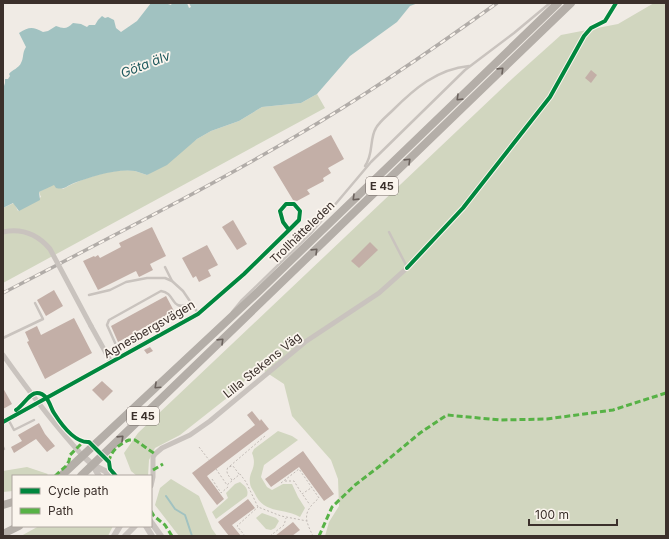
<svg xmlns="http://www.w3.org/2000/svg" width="669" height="539" font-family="Inter,sans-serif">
  <rect width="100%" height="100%" fill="#f0ebe5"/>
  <g fill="#d1d6bf">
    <polygon points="654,3 666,3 666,536 325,536 329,522 339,506 338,479 331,460 292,416 284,384 258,367 232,394 180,435 155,448 149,460 148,476 137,476 131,471 124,453 138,433 513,78 561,35 618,24"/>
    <path d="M317 94 325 108 3 283V208L14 203 18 211 41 197 39 192 54 184 63 189C80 179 115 167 135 171 139 172 143 174 147 175L197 139 211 131 239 121 262 107 301 103Z"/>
    <path d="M278 431 292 436 298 440 264 465 261 477 267 487 272 490 283 484H292L298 497 305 508 300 517C282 507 264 515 254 492 252 489 250 486 250 483 248 472 258 468 252 453L254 449Z"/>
    <polygon points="27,467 48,474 46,476 13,476 13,491 3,492 3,471"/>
    <polygon points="171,479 199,496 212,529 217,536 179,536 155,505 160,488"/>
    <path d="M240 482C245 486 249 489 247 496L216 519 212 512 228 498 226 493 235 484Z"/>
    <polygon points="262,513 276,518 279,521 275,528 271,530 266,529 256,518"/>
    <polygon points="39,526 113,526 108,536 21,536"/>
  </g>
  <path fill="#a1c2c1" d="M151 3H165L171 5 172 3H187L189 8 191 7 189 3H418L410 6 397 22 350 56 317 94 301 103 262 107 239 121 211 131 197 139 167 165 147 175C143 174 139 172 135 171 118 168 90 177 74 183 66 186 65 190 56 188L54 185 39 192 40 200 19 211 13 203 3 208V89L5 83V79H8L10 76 9 74C12 70 19 68 21 63 24 58 22 53 26 47L19 33C29 27 32 26 43 32L48 31 56 26C64 29 67 29 73 23L81 24 87 27 89 25H95L98 20 102 16 105 18 108 17 114 20 116 28 121 32 137 21Z"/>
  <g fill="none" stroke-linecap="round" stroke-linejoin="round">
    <polyline stroke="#a1c2c1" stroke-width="2" points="166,496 175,509 185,515 192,536"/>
  </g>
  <g fill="#c3afa7">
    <polygon points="591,70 597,75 591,83 585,78"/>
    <polygon points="331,135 344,159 328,168 331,173 323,178 324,181 307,190 310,194 297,201 293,200 273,167"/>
    <polygon points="233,220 247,244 237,250 222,227"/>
    <polygon points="152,227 166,256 150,264 153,270 139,277 136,271 98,290 83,261 94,256 95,257 98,255 100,258 121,247 119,243"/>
    <polygon points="370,242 378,250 359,268 351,261"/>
    <polygon points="207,245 218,265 208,270 211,276 199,282 196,276 193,278 182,258"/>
    <polygon points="54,290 63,306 46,316 37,300"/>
    <polygon points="166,296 174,311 118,342 111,326"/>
    <polygon points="74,318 92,353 45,379 27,342 29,341 25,332 37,326 41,335"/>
    <polygon points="150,347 153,351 147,354 144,350"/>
    <polygon points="102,381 113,391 103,401 92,390"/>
    <polygon points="3,388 12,404 3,409"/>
    <polygon points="252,411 260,421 261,419 269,429 207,476 224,499 217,505 192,473 255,425 247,415"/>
    <polygon points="39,423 45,434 55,446 47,452 36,439 14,453 11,447 22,441 18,435"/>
    <polygon points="303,451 334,494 324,501 299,467 271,487 265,479"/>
    <polygon points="248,499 255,508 232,525 241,536 229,536 218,522"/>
    <polygon points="293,522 300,530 292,536 275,536"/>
  </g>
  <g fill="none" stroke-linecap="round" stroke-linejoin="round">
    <g stroke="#c2bbb6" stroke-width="1" stroke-dasharray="2 2" stroke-linecap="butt">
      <polyline points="199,447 209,460"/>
      <polyline points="230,466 265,436"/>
      <polyline points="216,469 227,485 240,474 246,482 258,507 281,516 307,521"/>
      <polyline points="212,479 221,493 228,487 227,485"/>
      <path d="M232 480C229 476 225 473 228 467L233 466 239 474"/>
      <polyline points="285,481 294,481 302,494 311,488"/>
      <path d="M281 483 299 469 319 498C303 512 304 518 313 536"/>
      <polyline points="303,495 310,505"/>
      <polyline points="245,536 237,526 258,507"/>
      <polyline points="270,536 284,525 286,518"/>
    </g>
    <g stroke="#c9c3be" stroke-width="2.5">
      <path d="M365 166C374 154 369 139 376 128 380 121 387 116 393 110 414 89 437 69 469 66"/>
      <polyline points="389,232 407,267"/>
      <polyline points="165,267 172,281"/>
      <polyline points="89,295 110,290 126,282 147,278 165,278 172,281 183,291 198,313"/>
      <polyline points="232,312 241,301 311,233 371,162 465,70 514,33 550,3"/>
      <polyline points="3,338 43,319 35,303"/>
      <path d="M117 359 116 345 107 325 109 320 161 291C177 293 169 313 192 303"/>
      <polyline points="8,419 14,430 34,420"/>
      <polyline points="3,447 4,449"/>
    </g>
    <g stroke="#c9c3be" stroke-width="5">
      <polyline points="91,326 111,362"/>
      <path d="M3 355C28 390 54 425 83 456"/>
      <polyline points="3,422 198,314 244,274 289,230 283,222 280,211 286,204 294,204 300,211 299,220 289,230"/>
      <polyline points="151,486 153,477 153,457 155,454 162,448 190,435 210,421 305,342 379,293 407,268"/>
    </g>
    <g stroke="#c9c3be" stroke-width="6">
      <polyline points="83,456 93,465 105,471 109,476"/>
      <polyline points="93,465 99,476"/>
      <polyline points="151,522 161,536"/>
      <polyline points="146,526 152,536"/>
      <polyline points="114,536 120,526"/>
      <polyline points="125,536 135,526"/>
    </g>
    <g stroke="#b4aea8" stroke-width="8">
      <polyline points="61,476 258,292 558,3"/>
      <polyline points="81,476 571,3"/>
      <polyline points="3,505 13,502"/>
      <polyline points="3,534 19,526"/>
    </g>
    <defs>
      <path id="rail" d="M3 293C101 242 200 192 296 136 365 96 432 50 497 3"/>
    </defs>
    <use href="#rail" stroke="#b1aca8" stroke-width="3.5"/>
    <use href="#rail" stroke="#fbf5ee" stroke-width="2" stroke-dasharray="6" stroke-linecap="butt"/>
    <path stroke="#c9c3be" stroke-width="5" d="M3 232C22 228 38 235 50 249L91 326"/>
    <g stroke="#57b246" stroke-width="3" stroke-dasharray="6 3" stroke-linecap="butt">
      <path d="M109 462C110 452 119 444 129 440H135L155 454"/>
      <polyline points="153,470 163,464"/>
      <polyline points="55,476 66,466 69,461 70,455 83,442"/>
      <polyline points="151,511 154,516 165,525 172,536"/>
      <polyline points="319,536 332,507 355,485 385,462 420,433 447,415 500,420 547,419 613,410 666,393"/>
    </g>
    <defs>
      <g id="cycleway">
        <polyline points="407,268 463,208 550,97 584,36 591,28 605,21 616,3"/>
        <path d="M16 410C24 405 29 393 37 393 48 393 50 407 54 413 61 424 75 443 89 442L109 462 110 469 116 476"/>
        <polyline points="3,422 198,314 244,274 289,230 283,222 280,211 286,204 294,204 300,211 299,220 289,230"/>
      </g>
    </defs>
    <use href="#cycleway" stroke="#fbf5ee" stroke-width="6"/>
    <use href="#cycleway" stroke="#00873e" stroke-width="4"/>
  </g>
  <defs><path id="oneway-chevron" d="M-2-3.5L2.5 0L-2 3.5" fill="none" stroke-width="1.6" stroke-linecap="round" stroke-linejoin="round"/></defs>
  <g stroke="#6b625d">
    <use href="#oneway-chevron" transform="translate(501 70) rotate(-44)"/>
    <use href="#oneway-chevron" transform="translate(459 98) rotate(136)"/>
    <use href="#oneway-chevron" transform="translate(408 161) rotate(-44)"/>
    <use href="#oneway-chevron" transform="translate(355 198) rotate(136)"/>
    <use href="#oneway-chevron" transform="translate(315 251) rotate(-44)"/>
    <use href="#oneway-chevron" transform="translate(221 341) rotate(-44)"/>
    <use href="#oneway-chevron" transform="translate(157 386) rotate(137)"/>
    <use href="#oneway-chevron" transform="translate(121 438) rotate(-44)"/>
  </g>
  <g text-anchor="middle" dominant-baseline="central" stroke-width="3.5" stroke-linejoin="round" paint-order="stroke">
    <g fill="#fbf5ee" stroke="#756b66" stroke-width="1">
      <rect x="366" y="177" width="32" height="18" rx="3"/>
      <rect x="127" y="407" width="32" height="18" rx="3"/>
    </g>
    <g font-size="11" font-weight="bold" fill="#3b302b">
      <text x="382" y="186">E 45</text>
      <text x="143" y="416">E 45</text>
    </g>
    <g font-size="12" fill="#3b302b" stroke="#fbf5ee">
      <text transform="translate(302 232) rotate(-44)">Trollhätteleden</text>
      <text transform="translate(149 329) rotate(-30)">Agnesbergsvägen</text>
      <text transform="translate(262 365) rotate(-39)">Lilla Stekens Väg</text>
    </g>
    <g font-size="13" font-style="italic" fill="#1f5a5e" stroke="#fbf5ee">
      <text transform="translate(145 64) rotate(-21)">Göta älv</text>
    </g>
  </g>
  <rect width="669" height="539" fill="none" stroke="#3b302b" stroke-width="8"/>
  <rect x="12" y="475" width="140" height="52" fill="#fbf5ee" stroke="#aea6a0"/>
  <rect x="20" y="488" width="20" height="6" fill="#00873e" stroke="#aea6a0"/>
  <text x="48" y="495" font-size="12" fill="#3b302b">Cycle path</text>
  <rect x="20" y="508" width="20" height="6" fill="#57b246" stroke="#aea6a0"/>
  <text x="48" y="515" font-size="12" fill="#3b302b">Path</text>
  <path d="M529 519v6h88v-6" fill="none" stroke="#3b302b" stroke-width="2"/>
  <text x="535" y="519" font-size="12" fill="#3b302b" stroke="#fbf5ee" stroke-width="3" paint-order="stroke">100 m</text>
</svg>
